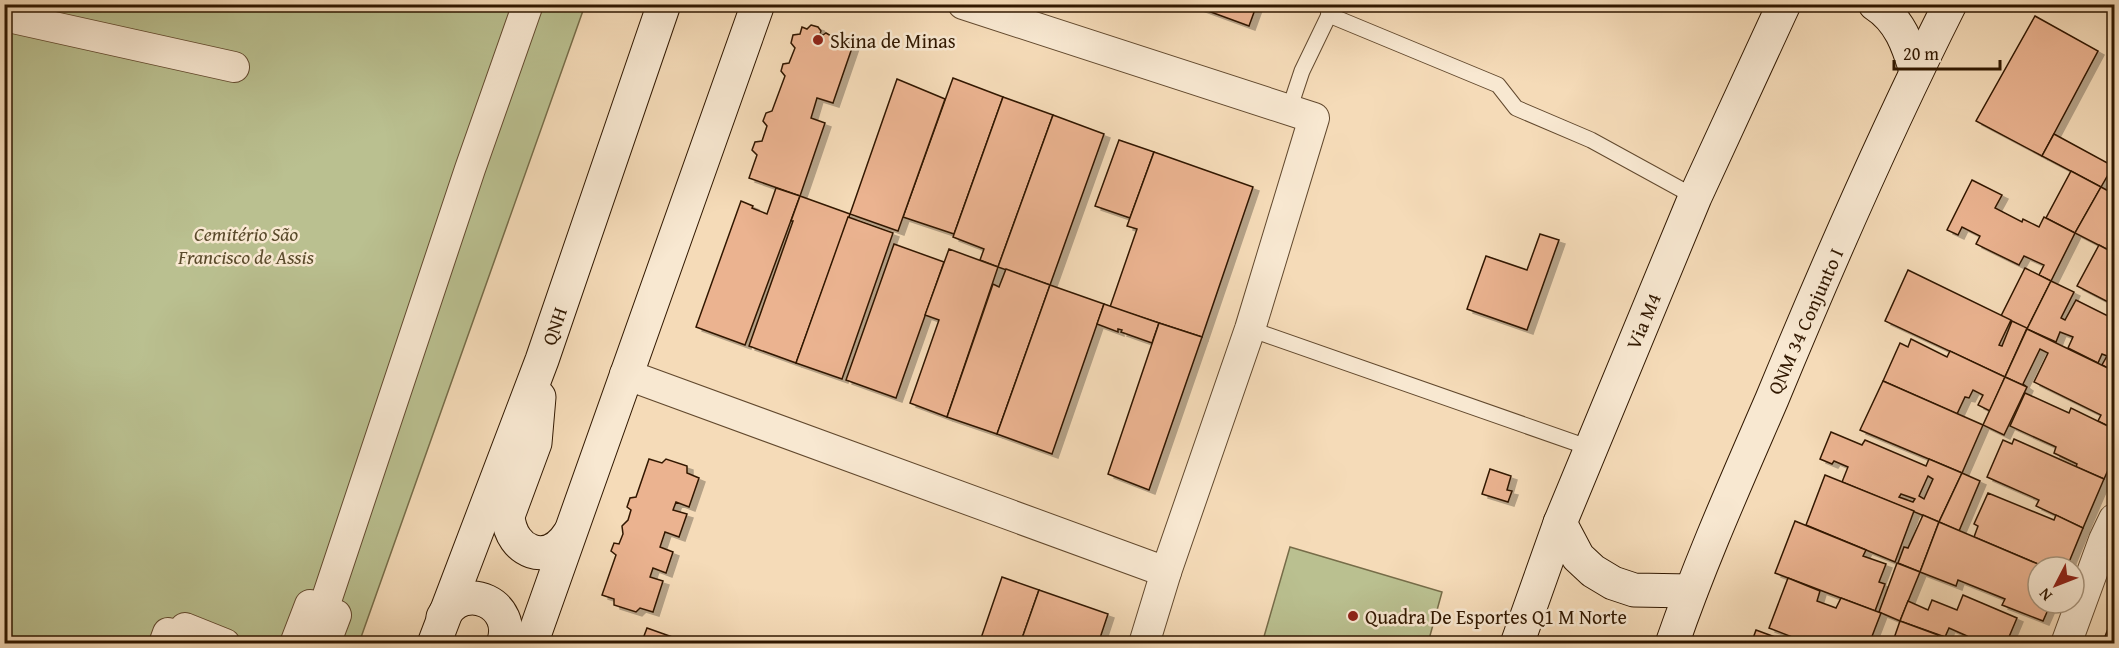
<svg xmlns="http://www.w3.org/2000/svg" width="2119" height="648" font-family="'Gentium Book Plus',serif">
  <defs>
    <filter id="shadow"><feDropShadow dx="6" dy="4" stdDeviation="0" flood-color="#0004"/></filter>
  </defs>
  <rect width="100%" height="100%" fill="#f5dbb8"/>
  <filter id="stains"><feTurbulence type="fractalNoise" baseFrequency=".00333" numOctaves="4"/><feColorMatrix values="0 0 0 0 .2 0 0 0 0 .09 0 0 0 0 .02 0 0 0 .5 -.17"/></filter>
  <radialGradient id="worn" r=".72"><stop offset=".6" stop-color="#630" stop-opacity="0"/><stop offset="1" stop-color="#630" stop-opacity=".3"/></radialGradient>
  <g fill="#bac090" stroke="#766c48" stroke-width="1.5">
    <polygon points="4,5 585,5 359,643 5,643"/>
    <polygon points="1290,547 1442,592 1428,643 1274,644 1263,640"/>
  </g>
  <g fill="#ebb390" stroke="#311800" stroke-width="1.5" fill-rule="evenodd" filter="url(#shadow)">
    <polygon points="1189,4 1257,4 1249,26"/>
    <polygon points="2035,16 2098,51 2042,156 1976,121"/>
    <polygon points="811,25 818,27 821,31 820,34 823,35 826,33 836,39 836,36 841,34 847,37 849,44 853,45 833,103 817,98 811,118 825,123 800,196 749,178 757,155 752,150 755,142 762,141 767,126 763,121 766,113 772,111 785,76 781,71 783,64 789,63 795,48 791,43 793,35 800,34 802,27 807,29"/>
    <polygon points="953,78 1003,97 954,234 903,217"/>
    <polygon points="897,79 945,99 898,231 850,214"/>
    <polygon points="1003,97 1053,115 998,267 980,260 984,249 953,237"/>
    <polygon points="1053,115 1104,134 1050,285 998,267"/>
    <polygon points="2054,134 2113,166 2101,187 2042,156"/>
    <polygon points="1119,140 1154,152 1130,218 1095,206"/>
    <polygon points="1154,152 1253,187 1202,337 1110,307 1137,229 1127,226"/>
    <polygon points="2071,171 2101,187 2075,233 2046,218"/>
    <polygon points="1972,180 2002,195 1995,208 2022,222 2023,219 2039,227 2044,217 2075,233 2051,281 2039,275 2044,265 2024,256 2019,265 1976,244 1980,236 1962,227 1958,235 1947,230"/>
    <polygon points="2101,187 2114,194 2114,218 2113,222 2114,223 2114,253 2075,233"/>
    <polygon points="776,188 800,196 745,345 696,327 741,201 753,206 752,208 767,214"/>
    <polygon points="800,196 850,214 796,363 749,346 793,221 791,221"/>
    <polygon points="848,217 893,233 842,379 796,363"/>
    <polygon points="1540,234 1559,240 1527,330 1467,309 1486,256 1527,270"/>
    <polygon points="894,244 944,262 896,398 846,380"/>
    <polygon points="2099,245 2114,253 2114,305 2077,286"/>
    <polygon points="949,249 998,267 947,417 910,403 939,320 925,315"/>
    <polygon points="2025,268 2051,281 2027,329 2001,316"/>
    <polygon points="1006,269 1050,285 997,434 947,417 993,284 999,287"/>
    <polygon points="1908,270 2011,320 1999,345 2002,346 2012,321 2027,328 2005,377 1885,321"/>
    <polygon points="2051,281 2074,292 2061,318 2065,320 2076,300 2114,319 2114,371 2102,365 2107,356 2102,354 2098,363 2068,348 2073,337 2060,332 2056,342 2027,329"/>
    <polygon points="1050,285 1104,304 1052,454 997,434"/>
    <polygon points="1104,304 1159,323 1152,343 1121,332 1122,330 1118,329 1118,332 1097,324"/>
    <polygon points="1159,323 1202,337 1149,490 1108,474"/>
    <polygon points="2027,329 2114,371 2114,429 2098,421 2101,415 2034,382 2048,353 2040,349 2023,384 2027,387 2005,377"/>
    <polygon points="1911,339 1947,357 1950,351 2005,377 1990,411 1978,405 1983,395 1973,390 1969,398 1965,397 1957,414 1883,381 1900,343 1908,347"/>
    <polygon points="2005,377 2027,387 2004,435 1983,425"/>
    <polygon points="1883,381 1983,425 1962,473 1860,430"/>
    <polygon points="2025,393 2069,413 2071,408 2114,429 2114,457 2104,479 2076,467 2077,464 2054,453 2056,447 2010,426"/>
    <path d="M1831 432 1862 445 1865 440 1926 466 1929 459 1962 473 1939 522 1842 482 1848 467 1834 461 1832 464 1820 459ZM1928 476 1933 479 1924 499 1919 496ZM1901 494 1915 499 1913 502 1899 497Z"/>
    <polygon points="2014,439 2104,479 2083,528 2036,506 2039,500 1987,477 2003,440 2012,444"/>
    <polygon points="649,459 662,463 666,459 687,466 687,473 699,478 689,507 676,502 673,510 687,514 679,537 665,532 660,547 673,552 666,573 653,568 650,577 663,581 653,612 640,608 636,612 614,605 614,599 602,595 616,555 611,551 614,543 619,544 623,534 622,526 628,520 631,510 627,507 630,498 636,497"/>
    <polygon points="1490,469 1511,476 1507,490 1512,491 1508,502 1482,494"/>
    <polygon points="1962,473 1980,481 1959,531 1939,522"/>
    <polygon points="1825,475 1914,511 1895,562 1806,525"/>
    <polygon points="1988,493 2054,520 2056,515 2083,528 2067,567 2045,567 1974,537 1978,526 1974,524"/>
    <polygon points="1923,515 1939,522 1920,572 1898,563 1904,547 1908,548"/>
    <polygon points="1795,521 1866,550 1863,556 1886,564 1879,582 1885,584 1875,611 1775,573"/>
    <polygon points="1939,522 2045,567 2038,567 2038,603 2051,603 2043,621 2002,605 2005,599 1958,580 1956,586 1920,572"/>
    <polygon points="1897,563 1920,572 1900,621 1879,612"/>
    <polygon points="1002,577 1039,590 1020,644 979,644"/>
    <polygon points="1788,578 1820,591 1817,601 1836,608 1841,598 1881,613 1869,644 1810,644 1769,628"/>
    <polygon points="1039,590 1108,614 1098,644 1020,644"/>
    <polygon points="1963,595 2017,618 2006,644 1964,644 1967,636 1949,628 1945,637 1900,621 1908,601 1928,610 1932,600 1957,610"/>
    <polygon points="1900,621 1938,635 1935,644 1892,644"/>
    <polygon points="647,628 692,644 641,644"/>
    <polygon points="2108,629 2114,631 2114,644 2102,644"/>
    <polygon points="1756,630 1794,644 1751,644"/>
    <polygon points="1941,636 1945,637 1960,644 1939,644"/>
  </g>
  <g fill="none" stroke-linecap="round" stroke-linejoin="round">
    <defs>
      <g id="lane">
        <polyline points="1329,15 1498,85 1516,108 1591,140 1695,197"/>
        <polyline points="1289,110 1302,71 1329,15 1327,4"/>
        <polyline points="1250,329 1590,448"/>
      </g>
      <g id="street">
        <polyline points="963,4 1314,118 1250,329 1166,572 1144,644"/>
        <polyline points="4,16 234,67"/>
        <polyline points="625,374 1166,572"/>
        <polyline points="323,610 470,169 528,4"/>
        <polyline points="164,644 168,633 182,638 185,628 225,644"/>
        <polyline points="295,644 310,605 336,615 325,644"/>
        <polyline points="2066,644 2104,540 2114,519"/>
      </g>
      <g id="secondary">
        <path d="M1875 4C1900 20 1908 45 1916 71"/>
        <path d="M539 397 535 443 508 516C511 553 548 567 569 534"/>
        <polyline points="1560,523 1578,557 1593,571 1613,583 1634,590 1691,591"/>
        <path d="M443 617C464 578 518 605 503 644"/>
        <polyline points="434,644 542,360 664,4"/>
        <polyline points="531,644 758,4"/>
        <polyline points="1517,644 1560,523 1695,197 1784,4"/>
        <path d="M1672 644C1701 560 1737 480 1772 399 1827 266 1885 133 1950 4"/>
      </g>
    </defs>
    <use href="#lane" stroke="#62492e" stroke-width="17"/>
    <use href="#street" stroke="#62492e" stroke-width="32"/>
    <use href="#secondary" stroke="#311800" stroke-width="35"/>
    <use href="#lane" stroke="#f8e8d1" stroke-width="15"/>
    <use href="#street" stroke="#f8e8d1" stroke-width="30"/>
    <use href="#secondary" stroke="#f8e8d1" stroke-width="33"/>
  </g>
  <g fill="#8f2418" stroke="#f8e8d1" stroke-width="2">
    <circle cx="818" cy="40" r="6"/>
    <circle cx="1353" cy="616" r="6"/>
  </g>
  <g text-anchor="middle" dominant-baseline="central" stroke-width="5" stroke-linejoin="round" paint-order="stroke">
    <g font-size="20" fill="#311800" stroke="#f8e8d1" text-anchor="start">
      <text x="830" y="40">Skina de Minas</text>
      <text x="1365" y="616">Quadra De Esportes Q1 M Norte</text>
    </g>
    <g font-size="20" font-style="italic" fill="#5a4a2b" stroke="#f8e8d1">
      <text x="246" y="233">Cemitério São<tspan x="246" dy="23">Francisco de Assis</tspan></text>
    </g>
    <g font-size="20" fill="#311800" stroke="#f8e8d1">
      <text transform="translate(1643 321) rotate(-67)">Via M4</text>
      <text transform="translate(1805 321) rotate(-66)">QNM 34 Conjunto I</text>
      <text transform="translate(554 326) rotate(-71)">QNH</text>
    </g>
  </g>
  <rect width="2119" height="648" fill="none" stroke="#f5dbb8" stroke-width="24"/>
  <rect x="6" y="6" width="2107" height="636" fill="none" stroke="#311800" stroke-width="3"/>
  <rect x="12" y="12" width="2095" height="624" fill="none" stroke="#311800" stroke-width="1.5"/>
  <g transform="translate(2056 585) rotate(228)"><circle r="28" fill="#f8e8d1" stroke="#a8957d" stroke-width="1.5"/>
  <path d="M0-4.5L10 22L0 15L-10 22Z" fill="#8f2418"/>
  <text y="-9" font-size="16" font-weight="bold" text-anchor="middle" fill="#311800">N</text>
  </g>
  <path d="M1894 60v9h106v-9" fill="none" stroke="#311800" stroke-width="3"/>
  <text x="1903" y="60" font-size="18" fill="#311800" stroke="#f8e8d1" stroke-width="4.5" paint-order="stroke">20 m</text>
  <rect width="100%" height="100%" filter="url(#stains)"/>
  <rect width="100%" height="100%" fill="url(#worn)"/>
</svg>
